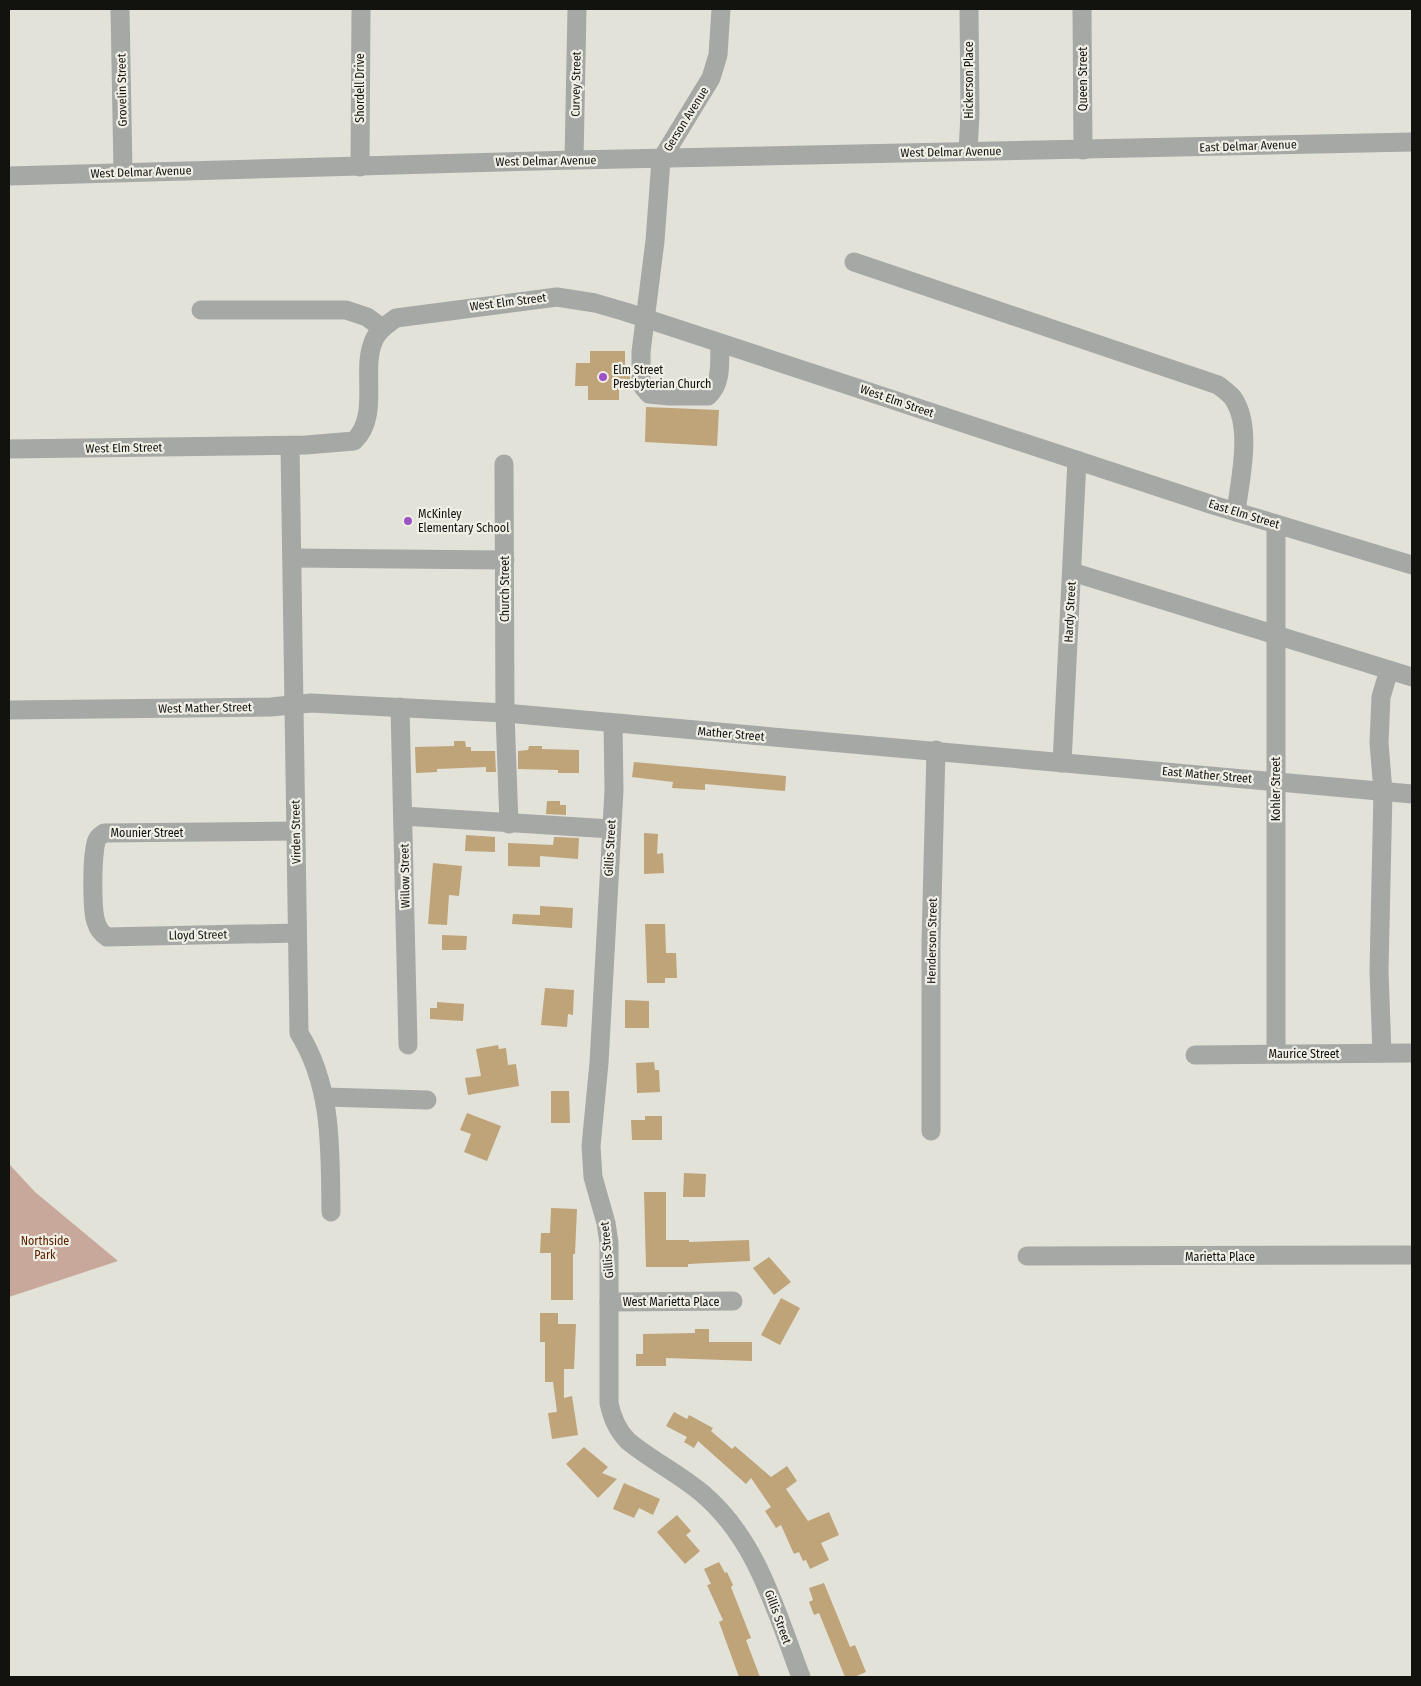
<svg xmlns="http://www.w3.org/2000/svg" width="1421" height="1686" font-family="'Fira Sans Condensed',sans-serif">
  <rect width="100%" height="100%" fill="#e2e2d9"/>
  <polygon fill="#c7a89a" points="9,1164 35,1192 118,1261 9,1297"/>
  <g fill="#bfa379">
    <polygon points="590,351 625,351 625,368 630,368 630,386 619,386 619,400 588,400 588,386 575,386 576,363 590,363"/>
    <polygon points="646,407 719,410 717,446 645,442"/>
    <polygon points="454,741 465,741 466,747 471,747 471,751 495,751 496,772 486,772 486,767 437,769 437,772 416,773 415,747 454,746"/>
    <polygon points="529,746 542,746 542,749 579,750 579,773 558,773 558,770 518,769 518,751 528,750"/>
    <polygon points="634,762 786,776 785,791 705,784 705,790 672,788 673,782 632,777"/>
    <polygon points="547,801 560,801 560,805 566,805 566,815 546,814"/>
    <polygon points="644,833 658,834 657,854 663,853 664,873 644,874"/>
    <polygon points="466,835 495,837 495,852 465,851"/>
    <polygon points="554,837 579,838 578,859 540,856 540,867 508,866 508,843 553,845"/>
    <polygon points="433,863 462,866 459,896 449,895 447,925 428,924"/>
    <polygon points="540,906 573,908 572,928 512,924 513,914 540,915"/>
    <polygon points="645,924 665,924 666,953 676,953 677,978 665,978 665,983 647,983"/>
    <polygon points="442,935 467,936 466,950 442,950"/>
    <polygon points="545,988 574,990 573,1015 568,1014 567,1027 541,1025"/>
    <polygon points="625,1000 649,1001 649,1028 625,1028"/>
    <polygon points="437,1002 464,1004 463,1021 430,1019 430,1008 437,1008"/>
    <polygon points="498,1045 499,1049 506,1048 508,1065 516,1064 519,1086 468,1095 465,1078 481,1076 476,1049"/>
    <polygon points="654,1062 655,1070 659,1070 660,1092 637,1093 636,1063"/>
    <polygon points="551,1091 569,1091 570,1123 551,1123"/>
    <polygon points="467,1113 501,1126 487,1161 464,1152 471,1134 460,1130"/>
    <polygon points="645,1116 662,1116 662,1140 632,1140 631,1120 645,1120"/>
    <polygon points="684,1173 706,1174 705,1197 683,1197"/>
    <polygon points="644,1192 666,1192 666,1240 689,1240 689,1242 749,1240 750,1261 688,1264 688,1267 646,1267"/>
    <polygon points="551,1208 577,1209 575,1254 573,1254 573,1300 551,1300 551,1253 540,1253 541,1233 550,1233"/>
    <polygon points="769,1257 791,1282 774,1295 753,1268"/>
    <polygon points="781,1298 800,1308 780,1345 761,1335"/>
    <polygon points="540,1313 558,1313 558,1324 576,1324 574,1369 564,1369 564,1398 572,1396 578,1435 552,1439 548,1413 557,1412 553,1382 545,1382 545,1342 540,1342"/>
    <polygon points="695,1329 709,1329 709,1342 752,1342 752,1361 666,1358 666,1366 636,1366 636,1354 643,1354 643,1334 695,1333"/>
    <polygon points="674,1412 687,1419 689,1415 713,1428 711,1431 732,1449 735,1446 771,1477 787,1466 797,1481 786,1489 808,1521 829,1512 839,1535 821,1543 829,1560 810,1569 806,1560 803,1561 799,1552 794,1554 781,1525 776,1528 765,1511 771,1507 751,1478 746,1484 698,1441 694,1448 684,1442 687,1437 666,1426"/>
    <polygon points="584,1447 608,1467 602,1473 617,1479 598,1498 566,1464"/>
    <polygon points="624,1483 660,1499 653,1515 639,1508 634,1518 613,1509"/>
    <polygon points="677,1515 691,1531 686,1535 700,1551 685,1564 657,1532"/>
    <polygon points="719,1562 725,1573 727,1572 733,1585 731,1587 751,1638 746,1640 760,1677 739,1677 719,1622 723,1620 707,1585 711,1584 704,1569"/>
    <polygon points="824,1583 850,1647 855,1645 866,1672 854,1677 845,1677 819,1613 814,1615 809,1602 813,1600 809,1588"/>
  </g>
  <g fill="none" stroke-linecap="round" stroke-linejoin="round">
    <g stroke="#a5a8a5" stroke-width="19">
      <polyline points="120,9 123,172"/>
      <polyline points="1082,9 1083,150"/>
      <polyline points="968,151 970,114 969,9"/>
      <polyline points="574,160 577,9"/>
      <polyline points="360,167 361,9"/>
      <polyline points="9,176 574,160 1412,142"/>
      <path d="M854 262 1218 385C1223 389 1229 393 1233 398 1253 427 1240 479 1236 512"/>
      <polyline points="201,310 346,310 367,317 382,328"/>
      <path d="M720 343C719 361 723 382 708 396H669L649 394 643 387 641 378V352L655 241 661 160 711 78 718 55 721 9"/>
      <path d="M290 446 299 1033C333 1088 330 1150 331 1212"/>
      <path d="M9 449 306 445 354 441C381 415 360 370 374 340 378 330 388 324 396 318L557 297 595 303 626 312 1213 505 1412 565"/>
      <polyline points="504,464 505,713 509,824"/>
      <polyline points="1276,524 1276,1054"/>
      <polyline points="292,558 505,560"/>
      <polyline points="1072,572 1412,677"/>
      <polyline points="400,707 408,1045"/>
      <polyline points="9,710 271,707 311,703 505,713 1412,794"/>
      <path d="M613 724 614 790 599 1063 591 1146 593 1177 606 1223 609 1243V1403C612 1418 617 1430 628 1441 652 1461 680 1474 703 1494 758 1541 776 1612 801 1677"/>
      <polyline points="1062,763 1077,460"/>
      <polyline points="403,816 611,829"/>
      <path d="M295 831 104 833C102 835 99 836 98 838 91 847 92 911 96 922 98 929 101 933 107 937L297 933"/>
      <polyline points="1382,1053 1379,971 1383,791 1379,743 1381,697 1389,670"/>
      <polyline points="1195,1055 1412,1053"/>
      <polyline points="325,1097 427,1100"/>
      <polyline points="931,1131 931,942 936,750"/>
      <polyline points="1027,1256 1412,1255"/>
      <polyline points="609,1302 733,1301"/>
    </g>
  </g>
  <g fill="#9e53c5" stroke="#efefe6" stroke-width="2">
    <circle cx="603" cy="377" r="5"/>
    <circle cx="408" cy="521" r="5"/>
  </g>
  <g text-anchor="middle" dominant-baseline="central" stroke-width="4.5" stroke-linejoin="round" paint-order="stroke">
    <g font-size="12" fill="#12120f" stroke="#efefe6">
      <text transform="translate(1083 79) rotate(-90)">Queen Street</text>
      <text transform="translate(969 80) rotate(-90)">Hickerson Place</text>
      <text transform="translate(576 84) rotate(-89)">Curvey Street</text>
      <text transform="translate(360 88) rotate(-90)">Shordell Drive</text>
      <text transform="translate(122 90) rotate(-91)">Grovelin Street</text>
      <text transform="translate(686 119) rotate(-58)">Gerson Avenue</text>
      <text transform="translate(1248 146) rotate(-2)">East Delmar Avenue</text>
      <text transform="translate(951 152) rotate(-1)">West Delmar Avenue</text>
      <text transform="translate(546 161) rotate(-1)">West Delmar Avenue</text>
      <text transform="translate(141 172) rotate(-2)">West Delmar Avenue</text>
      <text transform="translate(508 302) rotate(-7)">West Elm Street</text>
      <text transform="translate(897 401) rotate(19)">West Elm Street</text>
      <text transform="translate(124 448) rotate(-1)">West Elm Street</text>
      <text transform="translate(1244 514) rotate(17)">East Elm Street</text>
      <text transform="translate(505 589) rotate(-90)">Church Street</text>
      <text transform="translate(1070 612) rotate(-87)">Hardy Street</text>
      <text transform="translate(205 708) rotate(-1)">West Mather Street</text>
      <text transform="translate(731 734) rotate(5)">Mather Street</text>
      <text transform="translate(1207 775) rotate(5)">East Mather Street</text>
      <text transform="translate(1276 789) rotate(-90)">Kohler Street</text>
      <text transform="translate(296 832) rotate(-91)">Virden Street</text>
      <text x="147" y="833">Mounier Street</text>
      <text transform="translate(610 848) rotate(-87)">Gillis Street</text>
      <text transform="translate(405 876) rotate(-91)">Willow Street</text>
      <text transform="translate(198 935) rotate(-1)">Lloyd Street</text>
      <text transform="translate(932 941) rotate(-89)">Henderson Street</text>
      <text x="1304" y="1054">Maurice Street</text>
      <text transform="translate(607 1250) rotate(-95)">Gillis Street</text>
      <text x="1220" y="1257">Marietta Place</text>
      <text x="671" y="1302">West Marietta Place</text>
      <text transform="translate(778 1617) rotate(70)">Gillis Street</text>
    </g>
    <g font-size="12" fill="#12120f" stroke="#efefe6" text-anchor="start">
      <text x="613" y="370">Elm Street<tspan x="613" dy="14">Presbyterian Church</tspan></text>
      <text x="418" y="514">McKinley<tspan x="418" dy="14">Elementary School</tspan></text>
    </g>
    <g font-size="12" fill="#5c2200" stroke="#efefe6">
      <text x="45" y="1241">Northside<tspan x="45" dy="14">Park</tspan></text>
    </g>
  </g>
  <rect width="1421" height="1686" fill="none" stroke="#12120f" stroke-width="20"/>
</svg>
